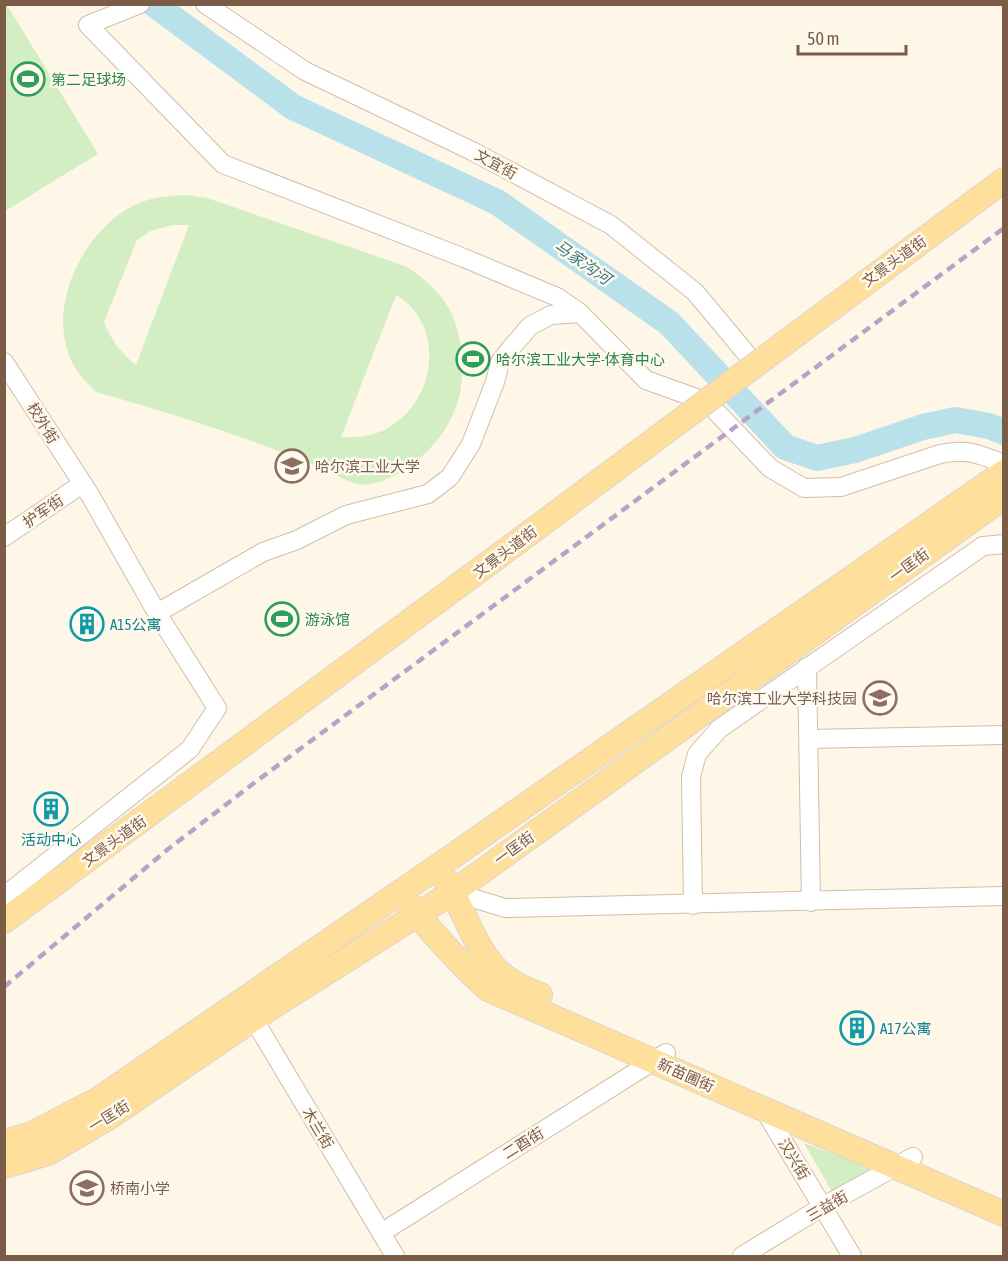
<svg xmlns="http://www.w3.org/2000/svg" width="1008" height="1261" font-family="'Asap Condensed','Noto Sans SC',sans-serif">
  <rect width="100%" height="100%" fill="#fef6e6"/>
  <g fill="#d2eec2" fill-rule="evenodd">
    <polygon points="7,5 98,154 5,211 4,5"/>
    <path d="M186 195 207 198 405 266C448 293 462 321 462 371 463 414 436 450 401 472 390 478 372 487 358 484 347 482 335 474 325 469 307 462 288 455 270 448 213 426 155 409 96 392 85 381 74 370 69 355 48 301 86 227 137 204 152 197 169 196 186 195ZM172 225H189L136 365C121 353 111 340 104 322L137 240 150 231ZM396 295C447 325 436 403 386 429 373 436 356 438 341 437Z"/>
    <polygon points="804,1143 878,1171 834,1195"/>
  </g>
  <g fill="none" stroke-linecap="round" stroke-linejoin="round">
    <polyline stroke="#b8e1ea" stroke-width="26" points="154,4 293,107 497,202 669,323 785,447 817,458 855,450 923,427 955,420 989,426 1004,432"/>
    <defs>
      <g id="minor">
        <path d="M140 4 88 25 223 164 464 258 557 297 580 313 646 380 707 402 770 468 804 488 841 487 940 454C966 448 979 454 1004 464"/>
        <polyline points="205,4 305,71 472,151 611,225 695,292 755,364"/>
        <polyline points="4,362 90,495 157,613 263,552 297,540 346,515 428,494 450,477 471,444 495,382 500,362 511,348 530,326 551,315 580,313"/>
        <polyline points="4,537 82,484"/>
        <polyline points="807,667 811,902"/>
        <polyline points="809,739 1004,735"/>
        <polyline points="453,892 505,908 1004,896"/>
        <polyline points="4,896 190,749 217,708 157,613"/>
        <polyline points="693,905 691,777 697,754 719,729 983,546 1004,544"/>
        <polyline points="247,1008 395,1256"/>
        <polyline points="762,1106 852,1256"/>
        <polyline points="381,1233 666,1053"/>
        <polyline points="742,1256 822,1207 913,1157"/>
      </g>
      <g id="major">
        <polyline points="965,209 1004,180"/>
        <path d="M445 880C468 913 476 962 514 983 522 988 531 991 540 995"/>
        <path d="M407 902C432 933 458 962 488 989L1004 1214"/>
        <polyline points="4,921 512,546"/>
        <polyline points="4,1142 32,1134 99,1099 437,867 1004,472"/>
        <polyline points="4,1166 48,1153 111,1116 253,1019 453,892 1004,497"/>
      </g>
    </defs>
    <use href="#minor" stroke="#d2beaa" stroke-width="20"/>
    <use href="#major" stroke="#ddd5cf" stroke-width="26"/>
    <use href="#minor" stroke="#fff" stroke-width="18"/>
    <use href="#major" stroke="#ffdf9c" stroke-width="24"/>
    <polyline stroke="#b9a2ca" stroke-width="4.5" stroke-dasharray="9 6" stroke-linecap="butt" points="4,987 167,850 254,783 1004,228"/>
    <defs>
      <polyline id="major-bridge" points="512,546 965,209"/>
    </defs>
    <use href="#major-bridge" stroke="#ddd5cf" stroke-width="26" stroke-linecap="butt"/>
    <use href="#major-bridge" stroke="#ffdf9c" stroke-width="24"/>
  </g>
  <defs>
    <symbol id="stadium-ring" viewBox="-11 -11 22 22"><circle r="9.5" fill="#fff9ee" stroke="#2e9e5b" stroke-width="1.5"/><path d="M0-5a6.5 5 0 1 0 0 10a6.5 5 0 1 0 0-10ZM-3.5-1.8h7v3.6h-7Z" fill="#2e9e5b"/></symbol>
    <symbol id="university-ring" viewBox="-11 -11 22 22"><circle r="9.5" fill="#fff9ee" stroke="#8d6e63" stroke-width="1.5"/><path d="M0-5L7-2L0 1L-7-2ZM-4 1L0 2.5L4 1V4Q0 6-4 4Z" fill="#8d6e63"/></symbol>
    <symbol id="building-ring" viewBox="-11 -11 22 22"><circle r="9.5" fill="#fff9ee" stroke="#0f9aa8" stroke-width="1.5"/><path d="M-4-6H4V6H1V3H-1V6H-4ZM-2.5-4.3h1.7v1.8h-1.7ZM.8-4.3h1.7v1.8H.8ZM-2.5-1h1.7V.8h-1.7ZM.8-1h1.7V.8H.8Z" fill="#0f9aa8"/></symbol>
    <symbol id="school-ring" viewBox="-11 -11 22 22"><circle r="9.5" fill="#fff9ee" stroke="#8d6e63" stroke-width="1.5"/><path d="M0-5L7-2L0 1L-7-2ZM-4 1L0 2.5L4 1V4Q0 6-4 4Z" fill="#8d6e63"/></symbol>
  </defs>
  <g fill-rule="evenodd">
    <use href="#stadium-ring" x="9" y="60" width="38" height="38"/>
    <use href="#stadium-ring" x="454" y="340" width="38" height="38"/>
    <use href="#university-ring" x="273" y="447" width="38" height="38"/>
    <use href="#stadium-ring" x="263" y="600" width="38" height="38"/>
    <use href="#building-ring" x="68" y="605" width="38" height="38"/>
    <use href="#school-ring" x="861" y="679" width="38" height="38"/>
    <use href="#building-ring" x="32" y="790" width="38" height="38"/>
    <use href="#building-ring" x="838" y="1009" width="38" height="38"/>
    <use href="#school-ring" x="68" y="1169" width="38" height="38"/>
  </g>
  <g text-anchor="middle" dominant-baseline="central" stroke-width="5" stroke-linejoin="round" paint-order="stroke">
    <g font-size="15" fill="#27864d" stroke="#fff9ee" text-anchor="start">
      <text x="51" y="79">第二足球场</text>
      <text x="496" y="359">哈尔滨工业大学-体育中心</text>
      <text x="305" y="619">游泳馆</text>
    </g>
    <g font-size="15" fill="#7b5c47" stroke="#fff9ee">
      <text transform="translate(496 164) rotate(28)">文宜街</text>
      <text transform="translate(894 261) rotate(-36)">文景头道街</text>
      <text transform="translate(43 423) rotate(58)">校外街</text>
      <text transform="translate(43 511) rotate(-34)">护军街</text>
      <text transform="translate(505 552) rotate(-37)">文景头道街</text>
      <text transform="translate(909 565) rotate(-36)">一匡街</text>
      <text transform="translate(114 841) rotate(-36)">文景头道街</text>
      <text transform="translate(514 848) rotate(-36)">一匡街</text>
      <text transform="translate(686 1075) rotate(24)">新苗圃街</text>
      <text transform="translate(109 1116) rotate(-32)">一匡街</text>
      <text transform="translate(318 1128) rotate(59)">木兰街</text>
      <text transform="translate(523 1143) rotate(-32)">二酉街</text>
      <text transform="translate(794 1159) rotate(59)">汉兴街</text>
      <text transform="translate(827 1206) rotate(-30)">三益街</text>
    </g>
    <g font-size="15" fill="#785e54" stroke="#fff9ee" text-anchor="start">
      <text x="315" y="466">哈尔滨工业大学</text>
      <text x="857" y="698" text-anchor="end">哈尔滨工业大学科技园</text>
      <text x="110" y="1188">桥南小学</text>
    </g>
    <g font-size="15" fill="#0d838f" stroke="#fff9ee" text-anchor="start">
      <text x="110" y="624">A15公寓</text>
      <text x="51" y="839" text-anchor="middle">活动中心</text>
      <text x="880" y="1028">A17公寓</text>
    </g>
    <g font-size="16" font-style="italic" fill="#3b7889" stroke="#fff9ee">
      <text transform="translate(583 262) rotate(35)">马家沟河</text>
    </g>
  </g>
  <rect width="1008" height="1261" fill="none" stroke="#7b5c47" stroke-width="12"/>
  <path d="M798 45v9h108v-9" fill="none" stroke="#7b5c47" stroke-width="3"/>
  <text x="807" y="45" font-size="18" fill="#7b5c47" stroke="#fff9ee" stroke-width="4.5" paint-order="stroke">50 m</text>
</svg>
